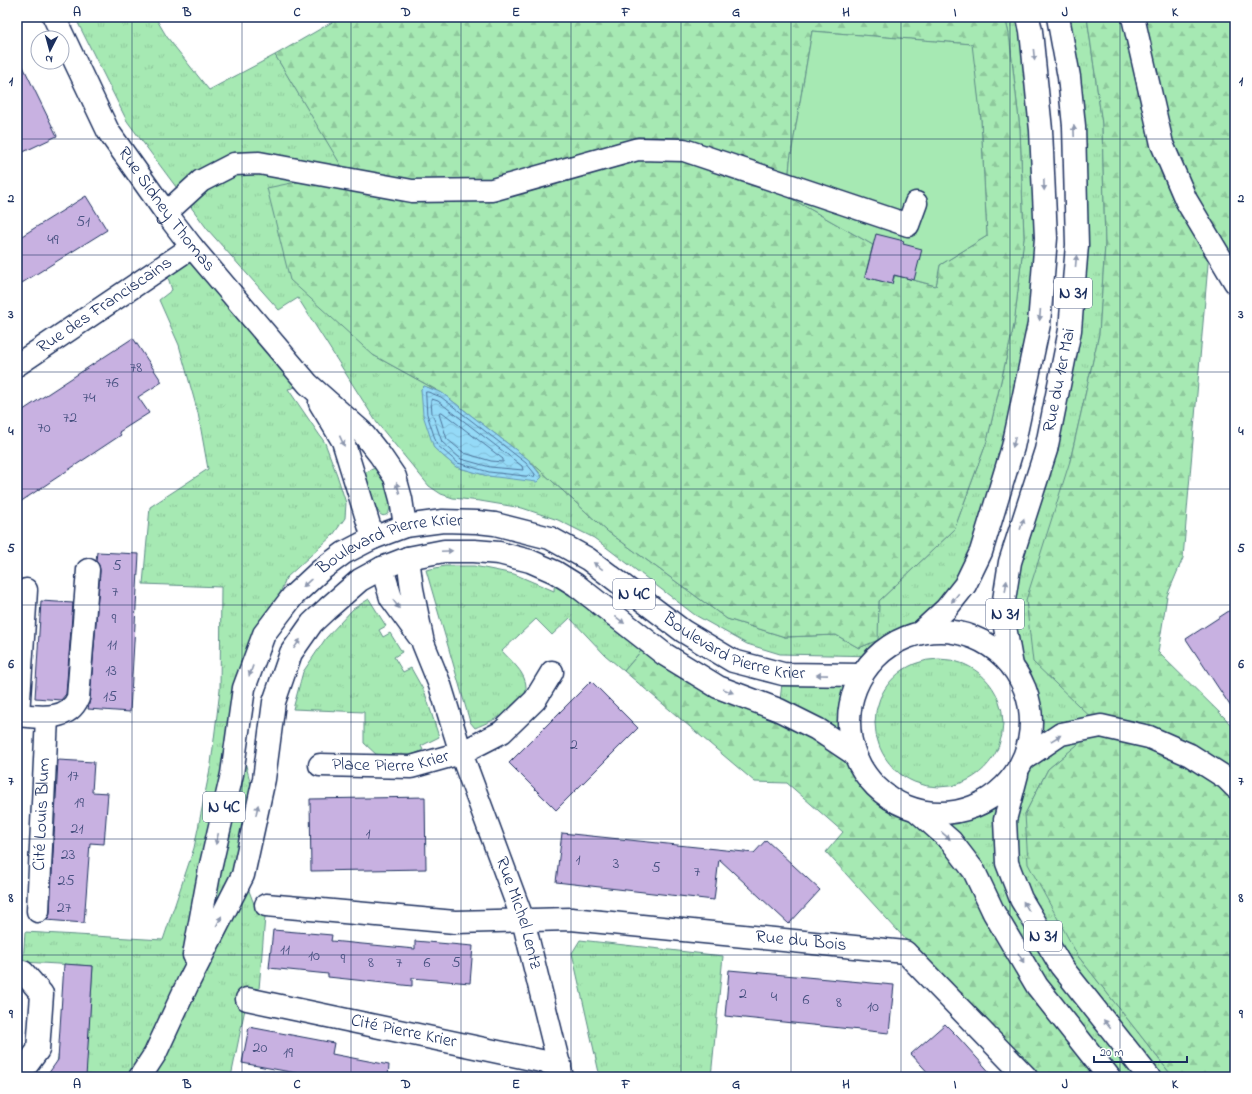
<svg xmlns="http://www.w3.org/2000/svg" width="1252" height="1094" font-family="'Indie Flower',sans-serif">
  <defs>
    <pattern id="grass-tufts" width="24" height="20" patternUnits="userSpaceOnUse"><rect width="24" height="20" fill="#a6e9b3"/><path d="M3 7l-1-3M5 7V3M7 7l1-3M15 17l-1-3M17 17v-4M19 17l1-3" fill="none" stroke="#8ec89c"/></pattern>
    <pattern id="forest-firs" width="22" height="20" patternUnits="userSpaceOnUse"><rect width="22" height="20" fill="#a6e9b3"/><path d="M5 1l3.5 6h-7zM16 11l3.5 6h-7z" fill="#8ec89c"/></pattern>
    <pattern id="water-waves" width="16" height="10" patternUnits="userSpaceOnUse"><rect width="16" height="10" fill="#95daf7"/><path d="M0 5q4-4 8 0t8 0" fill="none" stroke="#80bbd6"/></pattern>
  </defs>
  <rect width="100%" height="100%" fill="#fff"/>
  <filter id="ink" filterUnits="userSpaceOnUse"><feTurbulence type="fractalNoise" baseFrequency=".025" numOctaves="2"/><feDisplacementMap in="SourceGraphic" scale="8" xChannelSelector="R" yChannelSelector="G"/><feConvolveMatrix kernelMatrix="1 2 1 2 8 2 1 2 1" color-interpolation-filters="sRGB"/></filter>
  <g filter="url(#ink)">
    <g fill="url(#grass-tufts)" stroke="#608c88">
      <polygon points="75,17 155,17 167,37 209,90 275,55 346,172 373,355 442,393 424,386 421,389 434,448 456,467 488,476 542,476 529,460 607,531 727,619 785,637 836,635 859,648 877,640 879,601 954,530 987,441 1014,325 1024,238 1020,129 1009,34 1005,17 1028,17 1046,238 981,552 920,633 897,641 877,656 780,654 747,644 695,615 594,538 558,520 522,508 480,501 453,498 441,494 429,486 377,423 298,298 279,310 208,230 127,121"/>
      <polygon points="1058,17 1087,17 1102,124 1105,245 1099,334 1070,461 1101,726 1048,769 1025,814 1078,956 1173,1077 1109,1077 917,811 946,813 974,807 999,791 1018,769 1024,759 1031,730 1029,701 1022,683 1012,666 1005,627 1046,450 1077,245"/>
      <polygon points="192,247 308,384 288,389 325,443 337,475 346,503 345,518 333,535 286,578 264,634 238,735 257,808 243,875 254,904 266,905 258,1001 247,999 231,1077 78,1077 57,1062 59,1052 87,1054 93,966 23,962 25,932 163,940 194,848 211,764 220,690 221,587 143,584 150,507 208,469 198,413 179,345 159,300 172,290 164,265"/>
      <path d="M377 467C384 480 392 493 390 508 389 511 389 514 386 515 384 516 382 516 380 514 374 507 367 483 364 473Z"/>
      <path d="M445 566H474L514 574 554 591 555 572 664 654 641 651 624 671 605 655 570 618 552 635 536 619 502 651C509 659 520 668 524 678 536 705 493 720 475 728L470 722 426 570Z"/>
      <polygon points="369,599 386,626 379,630 383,637 390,633 402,652 394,657 403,672 411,668 425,693 439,737 421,746 423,750 408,757 379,757 364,743 364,712 293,709 303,672 326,638 353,609"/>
      <circle cx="939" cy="723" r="64"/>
      <polygon points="783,674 861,675 851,700 848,727 853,753 779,710"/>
      <polygon points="580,940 723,956 711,1077 600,1077 572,953"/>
    </g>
    <g fill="url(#forest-firs)" stroke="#608c88" fill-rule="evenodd">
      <path d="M341 17H1005L1009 34 1020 129 1024 238 1014 325 987 441 954 530 879 601 878 640 859 648 836 635 785 637 727 619 607 531 529 460 442 393 373 355 290 280 267 188 345 172 275 55ZM812 31 971 44 981 120 987 236 940 265 936 286 894 275 892 283 865 276 873 245 787 196 790 161Z"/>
      <polygon points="1087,17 1235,17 1235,282 1210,241 1183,558 1167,596 1158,652 1226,719 1235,731 1235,1077 1173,1077 1078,956 1028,864 1025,814 1048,769 1100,726 1033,662 1026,600 1070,461 1099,334 1105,245 1102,124"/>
      <polygon points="641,651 664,654 853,753 868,778 890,798 917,811 951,841 1109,1077 1031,1077 826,852 843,832 787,783 755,782 624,671"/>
    </g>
    <polygon fill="#a6e9b3" stroke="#608c88" points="812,31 972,44 981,120 987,236 940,265 936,286 895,275 892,284 865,277 873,245 787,196 790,161"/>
    <polygon fill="url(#water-waves)" stroke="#6496ba" points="424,386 442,393 529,460 542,477 537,482 488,476 456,467 434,448 423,415 421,389"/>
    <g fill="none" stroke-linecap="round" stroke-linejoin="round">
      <g stroke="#4c739b" stroke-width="1">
        <polygon points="426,392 428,392 441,397 526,463 535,474 534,477 489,472 458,463 437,445 427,414"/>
        <polygon points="432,399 438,401 522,466 523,470 490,467 461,459 442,442 432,413 431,401"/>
        <polygon points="440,412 442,412 503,459 503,462 491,461 464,453 447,439 439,414"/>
      </g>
    </g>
    <g fill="#c8b1e1" stroke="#1b2f5e">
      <polygon points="17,54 57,136 17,155"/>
      <polygon points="86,196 107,230 17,286 17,239"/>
      <polygon points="876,234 904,241 903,244 922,249 914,280 894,275 892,284 865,277"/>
      <polygon points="133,338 162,382 138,397 149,413 119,432 121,435 17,504 17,414"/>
      <polygon points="97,552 139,554 130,712 88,709 90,699 100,571 99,565 96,561"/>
      <polygon points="41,601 73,603 66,694 61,700 35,698"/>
      <polygon points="1235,607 1235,713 1186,639"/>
      <polygon points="591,681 638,728 556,810 509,763"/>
      <polygon points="58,760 94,762 92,792 108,793 104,844 90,843 84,923 46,920 49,917 50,912"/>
      <polygon points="425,797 426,869 311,871 310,799"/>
      <polygon points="562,833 754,853 766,840 820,890 789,924 719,859 714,900 556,882"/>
      <polygon points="273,930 332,935 331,941 415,949 415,941 473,946 470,983 412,978 412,986 328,977 328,974 269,968"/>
      <polygon points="64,964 93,966 86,1077 46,1077 58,1060"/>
      <polygon points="729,970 894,985 889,1033 725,1016"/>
      <polygon points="945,1024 958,1037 994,1077 932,1077 911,1054"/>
      <polygon points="249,1027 334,1043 332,1054 389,1065 388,1077 317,1077 242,1063"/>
    </g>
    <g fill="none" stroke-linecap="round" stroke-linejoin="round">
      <defs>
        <g id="minor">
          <path id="s1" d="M54 17 108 131 166 213 192 247 308 384 361 431 380 455 395 477 401 499 405 526"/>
          <polyline points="1133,17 1162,144 1186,200 1235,282"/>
          <polyline points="166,213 201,181 234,164 259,163 412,191 492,190 638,149 684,150 908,225 916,203"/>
          <path id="s2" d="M17 365 192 247"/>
          <polyline points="320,403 343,441 373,538"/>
          <path id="s3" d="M408 558 412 589 423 643 440 685 461 753 523 920 562 1077"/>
          <polyline points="382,568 391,598 418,635"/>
          <path d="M17 715C39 717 68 722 78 698L88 570"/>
          <polyline points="18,715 26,590"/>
          <polyline points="1024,759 1061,734 1101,726 1149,737 1190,755 1226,778 1235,787"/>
          <path id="s4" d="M320 765 411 767 461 753 502 732 535 700 552 672"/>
          <path id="s5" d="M266 905 455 922 571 919 905 952 1026 1077"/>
          <path id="s6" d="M38 911 47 717"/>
          <polyline points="17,972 23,972 42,994 38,1050 18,1077"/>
          <path id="s7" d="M247 999 560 1065"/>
        </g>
        <g id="major">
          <circle cx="940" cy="722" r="91"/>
          <polyline points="920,633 946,609 965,585 981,552 1013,447 1039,324 1046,238 1041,130 1031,31 1028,17"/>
          <path id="s8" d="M1012 666 1005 627 1004 600 1010 562 1046 450 1070 330 1077 245 1074 126 1069 77 1058 17"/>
          <polyline points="1017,774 1005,820 1007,863 1021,899 1061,966 1149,1077"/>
          <polyline points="917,811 951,841 974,871 994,913 1037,986 1109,1077"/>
          <path id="s9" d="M194 955 210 869 232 774 244 688 264 634 293 596 321 570 344 553 373 538 405 526 443 521 477 522 495 524 550 538 588 559 683 631 733 661 783 674 861 675"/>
          <polyline points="140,1077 155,1054 189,981 243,875 264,779 274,702 291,653 312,623 328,608 360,580 382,568 408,558 444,551 474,551 499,553 530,561 555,572 576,585 664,654 718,687 779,710 817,729 853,753"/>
        </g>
      </defs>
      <use href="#minor" stroke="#1b2f5e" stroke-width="25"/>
      <use href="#major" stroke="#1b2f5e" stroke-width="25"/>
      <use href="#minor" stroke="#fff" stroke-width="22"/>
      <use href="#major" stroke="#fff" stroke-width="22"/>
    </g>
    <defs><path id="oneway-solid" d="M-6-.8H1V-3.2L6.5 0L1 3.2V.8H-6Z"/></defs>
    <g fill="#8d97ae">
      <use href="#oneway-solid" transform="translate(1034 55) rotate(84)"/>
      <use href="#oneway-solid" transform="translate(1074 131) rotate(-92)"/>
      <use href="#oneway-solid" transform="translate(1044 185) rotate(88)"/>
      <use href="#oneway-solid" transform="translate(1076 261) rotate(-85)"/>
      <use href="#oneway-solid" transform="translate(1040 315) rotate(94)"/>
      <use href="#oneway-solid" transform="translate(342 441) rotate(65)"/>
      <use href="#oneway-solid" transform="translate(1014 442) rotate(103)"/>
      <use href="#oneway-solid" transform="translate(398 488) rotate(-107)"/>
      <use href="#oneway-solid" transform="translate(1022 524) rotate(-72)"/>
      <use href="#oneway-solid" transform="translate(447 551) rotate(-3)"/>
      <use href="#oneway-solid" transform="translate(598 566) rotate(-143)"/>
      <use href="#oneway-solid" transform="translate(307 583) rotate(137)"/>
      <use href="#oneway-solid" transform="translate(1006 586) rotate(-82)"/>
      <use href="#oneway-solid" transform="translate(955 598) rotate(129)"/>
      <use href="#oneway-solid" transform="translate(396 604) rotate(54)"/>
      <use href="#oneway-solid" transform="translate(620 620) rotate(38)"/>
      <use href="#oneway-solid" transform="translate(297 644) rotate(-55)"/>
      <use href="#oneway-solid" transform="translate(251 671) rotate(110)"/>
      <use href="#oneway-solid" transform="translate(822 675) rotate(-179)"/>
      <use href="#oneway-solid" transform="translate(728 691) rotate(21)"/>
      <use href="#oneway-solid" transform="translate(1056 738) rotate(-31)"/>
      <use href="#oneway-solid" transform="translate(257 810) rotate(-78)"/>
      <use href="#oneway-solid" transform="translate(946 836) rotate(41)"/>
      <use href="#oneway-solid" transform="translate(217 839) rotate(103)"/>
      <use href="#oneway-solid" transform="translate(1026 906) rotate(-121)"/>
      <use href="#oneway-solid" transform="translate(219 921) rotate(-63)"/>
      <use href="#oneway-solid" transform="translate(1021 958) rotate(59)"/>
      <use href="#oneway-solid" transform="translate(1107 1024) rotate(-128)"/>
    </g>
  </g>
  <path fill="none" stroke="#1b2f5e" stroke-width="1" stroke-opacity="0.55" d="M132 17V1077M242 17V1077M351 17V1077M461 17V1077M571 17V1077M681 17V1077M791 17V1077M901 17V1077M1010 17V1077M1120 17V1077M17 139H1235M17 255H1235M17 372H1235M17 489H1235M17 605H1235M17 722H1235M17 839H1235M17 955H1235"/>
  <g text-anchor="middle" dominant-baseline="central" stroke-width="4" stroke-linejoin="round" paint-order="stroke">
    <g font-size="16" fill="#46507f">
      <text x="83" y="222">51</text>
      <text x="53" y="240">49</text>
      <text x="136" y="368">78</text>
      <text x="112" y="383">76</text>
      <text x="89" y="398">74</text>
      <text x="70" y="418">72</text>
      <text x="44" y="428">70</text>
      <text x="117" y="566">5</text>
      <text x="115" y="592">7</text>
      <text x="114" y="619">9</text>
      <text x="112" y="645">11</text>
      <text x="111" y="671">13</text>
      <text x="110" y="697">15</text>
      <text x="574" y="745">2</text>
      <text x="73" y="776">17</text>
      <text x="79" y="803">19</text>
      <text x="77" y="829">21</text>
      <text x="368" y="834">1</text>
      <text x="68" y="855">23</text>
      <text x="578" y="860">1</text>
      <text x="616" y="864">3</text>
      <text x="656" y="868">5</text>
      <text x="697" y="872">7</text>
      <text x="66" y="881">25</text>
      <text x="64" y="908">27</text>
      <text x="285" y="950">11</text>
      <text x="314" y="956">10</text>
      <text x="343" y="959">9</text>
      <text x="371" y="963">8</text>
      <text x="399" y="963">7</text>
      <text x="427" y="963">6</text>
      <text x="456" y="963">5</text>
      <text x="743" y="994">2</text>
      <text x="774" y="997">4</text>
      <text x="806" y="1000">6</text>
      <text x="839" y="1003">8</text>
      <text x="873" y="1007">10</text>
      <text x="260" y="1048">20</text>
      <text x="288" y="1053">19</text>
    </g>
    <g fill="#fff" stroke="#5f6d8e" stroke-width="1">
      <rect x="1054" y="278" width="38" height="30" rx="3"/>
      <rect x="613" y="579" width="42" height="30" rx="3"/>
      <rect x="986" y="599" width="38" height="30" rx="3"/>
      <rect x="203" y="792" width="42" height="30" rx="3"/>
      <rect x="1024" y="921" width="38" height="30" rx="3"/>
    </g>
    <g font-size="17" font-weight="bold" fill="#1b2f5e">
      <text x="1073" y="293">N 31</text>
      <text x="634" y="594">N 4C</text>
      <text x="1005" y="614">N 31</text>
      <text x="224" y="807">N 4C</text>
      <text x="1043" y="936">N 31</text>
    </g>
    <g font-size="18" fill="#1b2f5e" stroke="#fff">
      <text stroke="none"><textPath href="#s1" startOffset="224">Rue Sidney Thomas</textPath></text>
      <text stroke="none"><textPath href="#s2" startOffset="106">Rue des Franciscains</textPath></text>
      <text stroke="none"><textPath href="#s8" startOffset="294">Rue du 1er Mai</textPath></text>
      <text stroke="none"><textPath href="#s9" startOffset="491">Boulevard Pierre Krier</textPath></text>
      <text stroke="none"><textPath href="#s9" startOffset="875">Boulevard Pierre Krier</textPath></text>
      <text stroke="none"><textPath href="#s4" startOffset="71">Place Pierre Krier</textPath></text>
      <text stroke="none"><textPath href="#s6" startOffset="97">Cité Louis Blum</textPath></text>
      <text stroke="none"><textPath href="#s3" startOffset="373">Rue Michel Lentz</textPath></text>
      <text stroke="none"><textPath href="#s5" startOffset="537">Rue du Bois</textPath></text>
      <text stroke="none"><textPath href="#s7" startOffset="160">Cité Pierre Krier</textPath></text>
    </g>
  </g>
  <rect width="1252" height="1094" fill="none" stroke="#fff" stroke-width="44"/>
  <g transform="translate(50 50) rotate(186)"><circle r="19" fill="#ffffff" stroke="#a4acbf"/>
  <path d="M0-3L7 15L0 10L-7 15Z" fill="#1b2f5e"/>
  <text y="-6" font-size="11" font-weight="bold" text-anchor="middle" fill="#1b2f5e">N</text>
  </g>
  <path d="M1094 1056v6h93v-6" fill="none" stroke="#1b2f5e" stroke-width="2"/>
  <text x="1100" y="1056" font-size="12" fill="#1b2f5e" stroke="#ffffff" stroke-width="3" paint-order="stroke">20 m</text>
  <rect x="22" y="22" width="1208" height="1050" fill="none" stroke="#1b2f5e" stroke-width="1.5"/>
  <g font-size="13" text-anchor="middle" font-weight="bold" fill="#1b2f5e">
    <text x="77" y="16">A</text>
    <text x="187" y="16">B</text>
    <text x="297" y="16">C</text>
    <text x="406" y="16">D</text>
    <text x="516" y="16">E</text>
    <text x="626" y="16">F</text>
    <text x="736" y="16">G</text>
    <text x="846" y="16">H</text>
    <text x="955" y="16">I</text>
    <text x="1065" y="16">J</text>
    <text x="1175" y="16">K</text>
    <text x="11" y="85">1</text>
    <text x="1241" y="85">1</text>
    <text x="11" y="202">2</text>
    <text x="1241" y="202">2</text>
    <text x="11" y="318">3</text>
    <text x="1241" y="318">3</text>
    <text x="11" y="435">4</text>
    <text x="1241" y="435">4</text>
    <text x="11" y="552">5</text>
    <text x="1241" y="552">5</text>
    <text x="11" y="668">6</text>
    <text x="1241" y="668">6</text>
    <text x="11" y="785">7</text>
    <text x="1241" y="785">7</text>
    <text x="11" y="902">8</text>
    <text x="1241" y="902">8</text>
    <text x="11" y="1018">9</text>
    <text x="1241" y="1018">9</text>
    <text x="77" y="1088">A</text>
    <text x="187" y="1088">B</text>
    <text x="297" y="1088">C</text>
    <text x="406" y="1088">D</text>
    <text x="516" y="1088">E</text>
    <text x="626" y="1088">F</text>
    <text x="736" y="1088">G</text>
    <text x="846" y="1088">H</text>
    <text x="955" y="1088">I</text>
    <text x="1065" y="1088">J</text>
    <text x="1175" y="1088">K</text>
  </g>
</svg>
